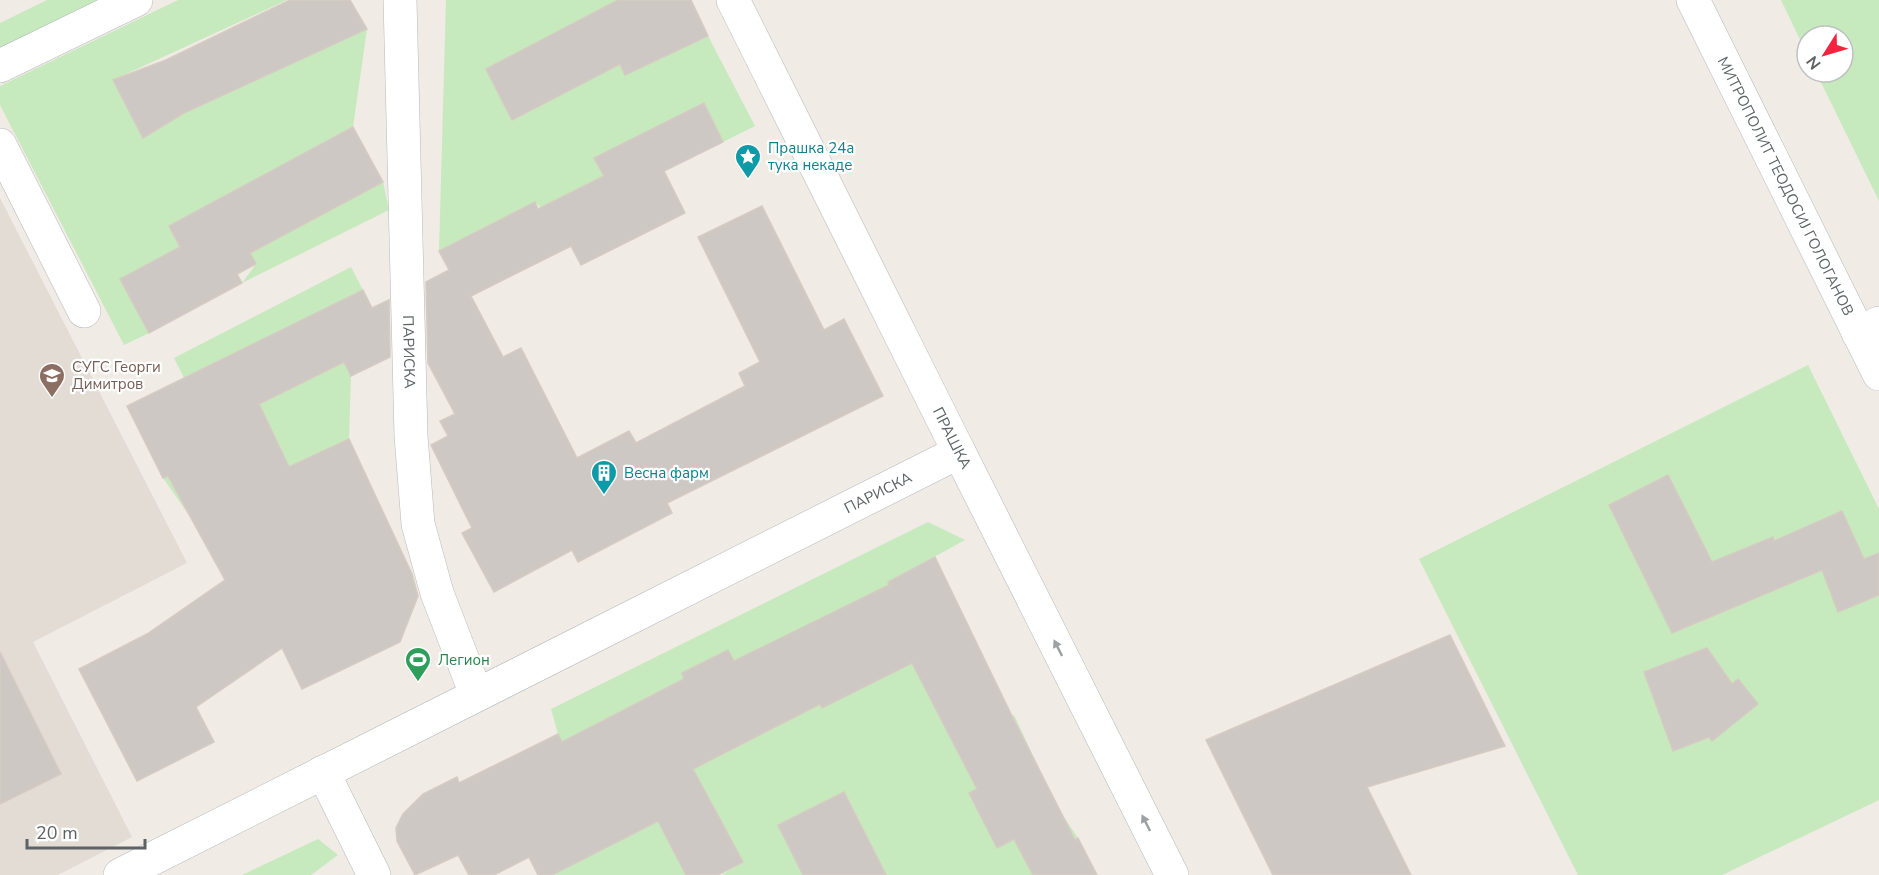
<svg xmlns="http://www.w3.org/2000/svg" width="1879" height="875" font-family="'Nunito Sans',sans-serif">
  <rect width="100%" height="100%" fill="#f0ebe4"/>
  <polygon fill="#e2dcd5" points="0,198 187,563 33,642 132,837 58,875 0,875"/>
  <g fill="#c7e9be" fill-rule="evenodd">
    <polygon points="47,0 112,0 0,66 0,23"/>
    <polygon points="178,0 287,0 113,80 143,138 184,113 367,29 353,127 169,226 180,247 120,279 149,333 124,345 0,105 0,86"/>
    <path d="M446 0H623L604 31 625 75 708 36 755 126 723 142 703 103 594 158 604 176 561 226 535 202 439 251ZM573 24 512 119 486 69Z"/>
    <polygon points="1781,0 1879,0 1879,201 1816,72 1843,72 1843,36 1807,36 1807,54"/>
    <polygon points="383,182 389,210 242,283 256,264 250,253"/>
    <polygon points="351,267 363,290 184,378 174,358"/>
    <polygon points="344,362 351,376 349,439 283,470 191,518 163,478 269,426 259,404"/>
    <polygon points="1808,365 1879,509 1879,800 1722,875 1578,875 1419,559"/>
    <path d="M928 522 965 540 888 582 950 708 938 714 954 745 1014 715 1035 760 969 794 997 848 1062 814 1078 838 1027 864 1033 875H879L884 872 844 792 778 825 803 875H722L742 862 714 809 666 836 686 875H552L558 734 551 709ZM792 649 883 677 822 708ZM728 650 734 662 723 753 682 674Z"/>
    <polygon points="318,839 338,855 311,875 242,875"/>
  </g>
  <g fill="#cdc8c3" stroke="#d5cbc2" stroke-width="1.5">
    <polygon points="290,0 350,0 367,29 184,113 143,138 113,80 166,60"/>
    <polygon points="618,0 691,0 708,36 625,75 620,64 512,120 486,69"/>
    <polygon points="704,103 723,142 664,171 685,213 581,265 571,246 471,296 503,357 521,348 577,458 629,431 636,443 745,386 739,373 760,362 698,237 762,206 824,330 844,319 883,396 667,503 672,513 578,562 572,550 494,592 462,533 472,528 431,445 448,436 440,421 455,414 428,363 426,282 449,270 439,251 535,202 538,209 604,176 594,158"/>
    <polygon points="353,127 383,182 250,253 256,264 237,274 242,283 149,333 120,279 180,247 169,226"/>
    <polygon points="363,290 372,308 389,300 390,357 351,376 344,362 259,404 289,467 349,439 412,574 418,596 400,642 302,689 282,648 196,707 214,742 137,781 79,669 147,634 225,580 168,476 163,478 127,406"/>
    <polygon points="1668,475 1712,562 1773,537 1774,541 1842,511 1864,559 1879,553 1879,595 1838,612 1822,570 1672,633 1609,505"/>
    <polygon points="935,557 1012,716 1075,840 1078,838 1097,875 1033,875 1014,839 997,848 969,793 977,789 912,663 822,708 820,704 693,769 743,862 718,875 686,875 658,821 552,875 538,875 529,857 494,875 469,875 458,855 415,875 397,841 396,828 403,814 423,794 457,777 459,783 558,734 562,742 684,679 682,673 728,650 734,661 889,585 888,582"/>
    <polygon points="1450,635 1505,746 1367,787 1411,875 1273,875 1206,740"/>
    <polygon points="1707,648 1732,684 1738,679 1758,704 1712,741 1709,737 1673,751 1644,672"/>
    <polygon points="0,652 61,774 0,804"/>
    <polygon points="844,792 886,875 803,875 778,825"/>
  </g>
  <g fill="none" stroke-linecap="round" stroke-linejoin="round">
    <defs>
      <g id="minor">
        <path id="s1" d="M400 0 411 436 418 524 437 593 476 694"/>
        <polyline points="733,0 959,452"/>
        <polyline points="0,66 136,0"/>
        <polyline points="0,145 84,311"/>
        <polyline points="1858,333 1879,323"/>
        <polyline points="323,772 374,875"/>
      </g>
      <g id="tertiary">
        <path id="s2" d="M1693 0 1879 374"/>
        <path id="s3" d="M120 875 959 452 1172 875"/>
      </g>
    </defs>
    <use href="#minor" stroke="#b5b9bc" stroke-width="34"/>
    <use href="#tertiary" stroke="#b5b9bc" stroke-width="34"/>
    <use href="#minor" stroke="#fff" stroke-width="33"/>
    <use href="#tertiary" stroke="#fff" stroke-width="33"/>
  </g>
  <defs><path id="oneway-solid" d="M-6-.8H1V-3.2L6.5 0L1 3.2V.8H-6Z" transform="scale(1.5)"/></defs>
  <g fill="#9da1a3">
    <use href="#oneway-solid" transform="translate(1058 648) rotate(-117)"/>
    <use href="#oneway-solid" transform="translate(1146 823) rotate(-117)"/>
  </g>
  <defs>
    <symbol id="sight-pin" viewBox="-11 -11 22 30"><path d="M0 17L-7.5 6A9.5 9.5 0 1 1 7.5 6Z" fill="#0f9aa8" stroke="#fff"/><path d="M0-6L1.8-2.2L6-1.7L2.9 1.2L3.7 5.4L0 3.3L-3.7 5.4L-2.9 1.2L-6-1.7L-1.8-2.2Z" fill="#fff"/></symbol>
    <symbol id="school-pin" viewBox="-11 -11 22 30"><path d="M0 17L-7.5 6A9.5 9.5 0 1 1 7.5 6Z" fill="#8d6e63" stroke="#fff"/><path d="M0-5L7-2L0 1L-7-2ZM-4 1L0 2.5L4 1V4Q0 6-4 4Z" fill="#fff"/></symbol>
    <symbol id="building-pin" viewBox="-11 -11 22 30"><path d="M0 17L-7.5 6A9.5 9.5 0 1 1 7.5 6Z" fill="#0f9aa8" stroke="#fff"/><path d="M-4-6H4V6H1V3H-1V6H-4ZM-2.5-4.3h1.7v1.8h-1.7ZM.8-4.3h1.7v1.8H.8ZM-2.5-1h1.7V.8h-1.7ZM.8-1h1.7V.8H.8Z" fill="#fff"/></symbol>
    <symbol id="stadium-pin" viewBox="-11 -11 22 30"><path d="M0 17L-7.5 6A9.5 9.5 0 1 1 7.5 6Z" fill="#2e9e5b" stroke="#fff"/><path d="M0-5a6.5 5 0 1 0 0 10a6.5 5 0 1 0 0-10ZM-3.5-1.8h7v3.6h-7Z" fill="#fff"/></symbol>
  </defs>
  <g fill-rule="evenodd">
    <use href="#sight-pin" x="733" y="142" width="30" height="40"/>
    <use href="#school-pin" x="37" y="361" width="30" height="40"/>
    <use href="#building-pin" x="589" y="458" width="30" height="40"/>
    <use href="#stadium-pin" x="403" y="645" width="30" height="40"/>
  </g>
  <g text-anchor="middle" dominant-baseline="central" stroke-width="4.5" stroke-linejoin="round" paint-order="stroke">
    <g font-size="15" fill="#0d838f" stroke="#fff" text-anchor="start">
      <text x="768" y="148">Прашка 24а<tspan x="768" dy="17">тука некаде</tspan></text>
      <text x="624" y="473">Весна фарм</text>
    </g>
    <g font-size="15" fill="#5c6266" stroke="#fff">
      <text stroke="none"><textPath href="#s2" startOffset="208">МИТРОПОЛИТ ТЕОДОСИЈ ГОЛОГАНОВ</textPath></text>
      <text stroke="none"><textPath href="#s1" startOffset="352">ПАРИСКА</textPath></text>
      <text transform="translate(952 438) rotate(63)">ПРАШКА</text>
      <text stroke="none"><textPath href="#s3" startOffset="849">ПАРИСКА</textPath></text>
    </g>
    <g font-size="15" fill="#785e54" stroke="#fff" text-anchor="start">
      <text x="72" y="367">СУГС Георги<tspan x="72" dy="17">Димитров</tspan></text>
    </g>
    <g font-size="15" fill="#27864d" stroke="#fff" text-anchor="start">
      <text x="438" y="660">Легион</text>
    </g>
  </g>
  <g transform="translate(1825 54) rotate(233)"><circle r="28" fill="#ffffff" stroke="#bec0c2" stroke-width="1.5"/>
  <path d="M0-4.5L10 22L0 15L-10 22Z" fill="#f7223d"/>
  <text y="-9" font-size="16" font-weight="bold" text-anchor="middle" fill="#5c6266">N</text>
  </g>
  <path d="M27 839v9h118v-9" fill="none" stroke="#5c6266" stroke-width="3"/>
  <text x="36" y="839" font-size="18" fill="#5c6266" stroke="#ffffff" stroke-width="4.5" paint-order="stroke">20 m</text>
</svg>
